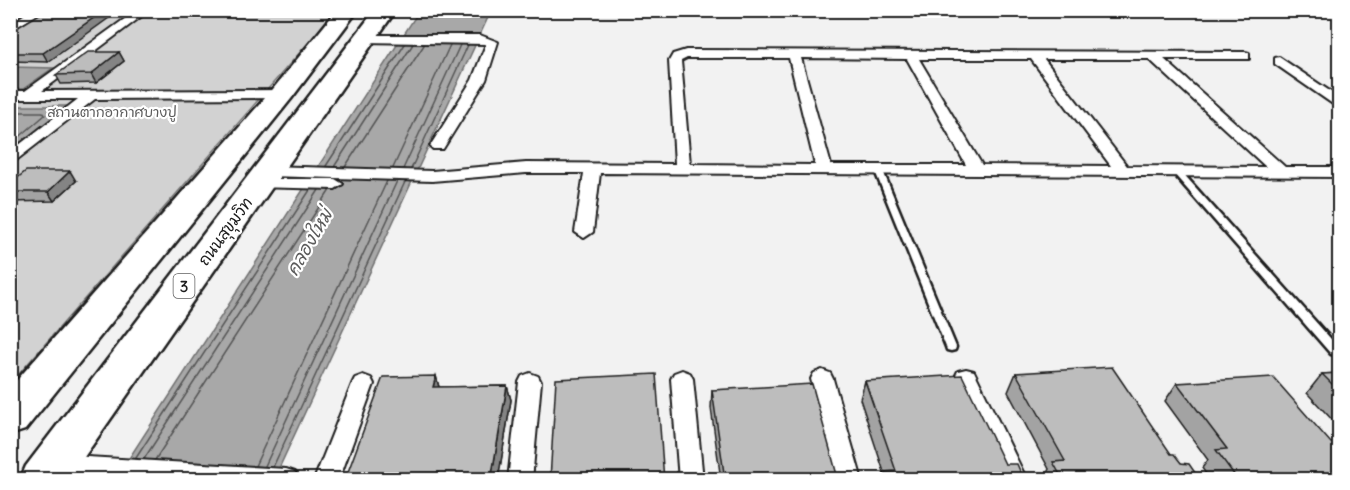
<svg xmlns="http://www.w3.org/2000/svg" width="1350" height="490" font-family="Delius,'Playpen Sans Thai',sans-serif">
  <rect width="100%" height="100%" fill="#f2f2f2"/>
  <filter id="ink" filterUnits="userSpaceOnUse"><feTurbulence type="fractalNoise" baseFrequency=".0167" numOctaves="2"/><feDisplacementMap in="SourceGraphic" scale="12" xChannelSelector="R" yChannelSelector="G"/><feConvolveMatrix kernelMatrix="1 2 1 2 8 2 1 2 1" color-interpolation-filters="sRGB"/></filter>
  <g filter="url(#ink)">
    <polygon fill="#d2d2d2" stroke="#777" stroke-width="1.5" points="11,11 336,11 11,383"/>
    <g fill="#a8a8a8" stroke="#707070" stroke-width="1.5">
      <polygon points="419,11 491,11 274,479 115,480"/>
      <polygon points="11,67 53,68 23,89 11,89"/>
      <polygon points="11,106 68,106 11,152"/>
    </g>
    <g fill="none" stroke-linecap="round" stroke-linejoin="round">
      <g stroke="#545454" stroke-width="1.5">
        <polyline points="10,112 43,112 45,115 10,145"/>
        <polyline points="326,166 405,44"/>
        <polyline points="334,167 413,44"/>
        <polyline points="345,167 424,45"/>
        <polyline points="393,168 450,45"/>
        <polyline points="403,169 460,45"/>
        <polyline points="411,169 468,45"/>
        <polyline points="136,458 310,190"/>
        <polyline points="144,459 319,190"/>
        <polyline points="155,460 330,190"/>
        <polyline points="255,466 387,181"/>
        <polyline points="265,466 397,181"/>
        <polyline points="273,467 405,182"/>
      </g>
      <defs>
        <g id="lane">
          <polygon points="876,169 879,169 883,171 956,347 955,350 951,351 947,350 946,347 875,171"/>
          <polygon points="1174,170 1180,170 1339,348 1339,354 1335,355 1331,354 1174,174 1173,172"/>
        </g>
        <g id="street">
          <polygon points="31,10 45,10 10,32 10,24"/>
          <polygon points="137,10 150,10 42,91 282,90 289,94 282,98 95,99 10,165 10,152 78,99 10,99 10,91 25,91"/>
          <polygon points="366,35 480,35 498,42 486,80 443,149 433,149 430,146 472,80 486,44 362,42 360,39"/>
          <path d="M686 50 1245 52 1249 53V59H1164L1285 167H1340V177L600 173 593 232 584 238 575 232 584 173H526L432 181 269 176 261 171 269 166 432 171 526 163 675 164 669 61 673 54ZM687 58H789L815 165 690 164 681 61ZM801 58 907 59 966 165H831ZM919 59H1031L1111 166 982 165ZM1044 59H1149L1266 167 1127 166Z"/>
          <polygon points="1279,57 1340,98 1340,109 1275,64 1275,58"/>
          <polygon points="259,179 335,179 343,184 335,189 253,187 251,184"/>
          <polygon points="966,369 974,371 1027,480 1002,480 955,377 958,371"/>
          <polygon points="682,370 690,373 693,379 703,480 679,480 671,379 674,373"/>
          <polygon points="822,370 830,373 833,379 862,480 837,480 811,379 814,373"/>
          <polygon points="530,373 538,376 541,382 532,480 508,480 519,382 522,376"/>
          <polygon points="363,375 371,378 374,384 339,480 314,480 352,384 355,378"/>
          <polygon points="54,455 286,469 295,472 298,480 100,480 54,477 45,474 42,466 45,458"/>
        </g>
        <g id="highway">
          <polygon points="337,10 358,10 291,99 25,430 10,435 10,388 273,89"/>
          <polygon points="375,10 396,10 68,480 20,480 26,466"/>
        </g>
      </defs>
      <use href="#lane" stroke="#1c1c1c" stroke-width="5"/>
      <use href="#street" stroke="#1c1c1c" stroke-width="4"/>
      <use href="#highway" stroke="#1c1c1c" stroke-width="5"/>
      <use href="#lane" fill="#fff" fill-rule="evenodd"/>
      <use href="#street" fill="#fff" fill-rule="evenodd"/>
      <use href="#highway" fill="#fff" fill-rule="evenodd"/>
    </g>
    <g fill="#a3a3a3" stroke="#1c1c1c" stroke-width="1.5">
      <polygon points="46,10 48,62 10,61 10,32"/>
      <polygon points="119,52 124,61 96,83 61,84 56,75"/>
      <polygon points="76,181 54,201 10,202 10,187"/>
      <polygon points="1016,373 1171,454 1200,480 1043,480 1049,469 1008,392"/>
      <polygon points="1340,373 1340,428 1307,393 1322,374"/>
      <polygon points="436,376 439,387 507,386 511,400 498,480 345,480"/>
      <polygon points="865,381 1005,464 1024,480 882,480 884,472 860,399"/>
      <polygon points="1177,383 1340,480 1210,480 1202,468 1208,460 1165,401"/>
      <polygon points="712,390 837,475 850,480 721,480 711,408"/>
    </g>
    <g fill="#848484" stroke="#1c1c1c" stroke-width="1.5">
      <polygon points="105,10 120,10 48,62 43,53"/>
      <polygon points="119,52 124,61 96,83 91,74"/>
      <polygon points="70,171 76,181 54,201 48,192"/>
      <polygon points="436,376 440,391 433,387"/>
      <polygon points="507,386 511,400 498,480 491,480"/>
    </g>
    <g fill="#bdbdbd" stroke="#1c1c1c" stroke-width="1.5">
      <polygon points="46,10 105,10 43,53 10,53 10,32"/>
      <polygon points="88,52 119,52 91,74 56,75"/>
      <polygon points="26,171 70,171 48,192 10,192 10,187 13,186 15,180"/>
      <polygon points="1112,367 1171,454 1174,454 1181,463 1189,464 1200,480 1063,480 1053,462 1065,461 1016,373"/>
      <polygon points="1340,373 1340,392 1322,374"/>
      <polygon points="656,374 664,480 550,480 556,379"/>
      <polygon points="962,375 1005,464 1017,464 1024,480 887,480 884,472 896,471 865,381"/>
      <polygon points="436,376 433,387 507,386 491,480 438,480 439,473 405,474 404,480 345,480 383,377"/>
      <polygon points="1273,377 1331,443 1336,442 1340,446 1340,480 1238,480 1216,450 1227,449 1177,383"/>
      <polygon points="812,384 837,475 849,474 850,480 725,480 712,390"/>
    </g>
  </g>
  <g text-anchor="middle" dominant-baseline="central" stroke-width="4.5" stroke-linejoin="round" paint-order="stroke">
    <g font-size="14" fill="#5c5c5c" stroke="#fff">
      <text x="112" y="112">สถานตากอากาศบางปู</text>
    </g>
    <rect fill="#fff" stroke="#606060" stroke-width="1.5" x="173.5" y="274" width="21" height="24" rx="4.5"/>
    <g font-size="15" font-weight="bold" fill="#1c1c1c">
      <text x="184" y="286">3</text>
    </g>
    <g font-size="16" fill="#1c1c1c" stroke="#fff">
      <text transform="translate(225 231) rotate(-54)">ถนนสุขุมวิท</text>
    </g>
    <g font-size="18" font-style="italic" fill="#5b5b5b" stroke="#fff">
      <text transform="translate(309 242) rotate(-60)">คลองใหม่</text>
    </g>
  </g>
  <rect width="1350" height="490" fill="none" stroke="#fff" stroke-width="36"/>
  <rect x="18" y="18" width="1314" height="454" fill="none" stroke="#1c1c1c" stroke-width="2" filter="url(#ink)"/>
</svg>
